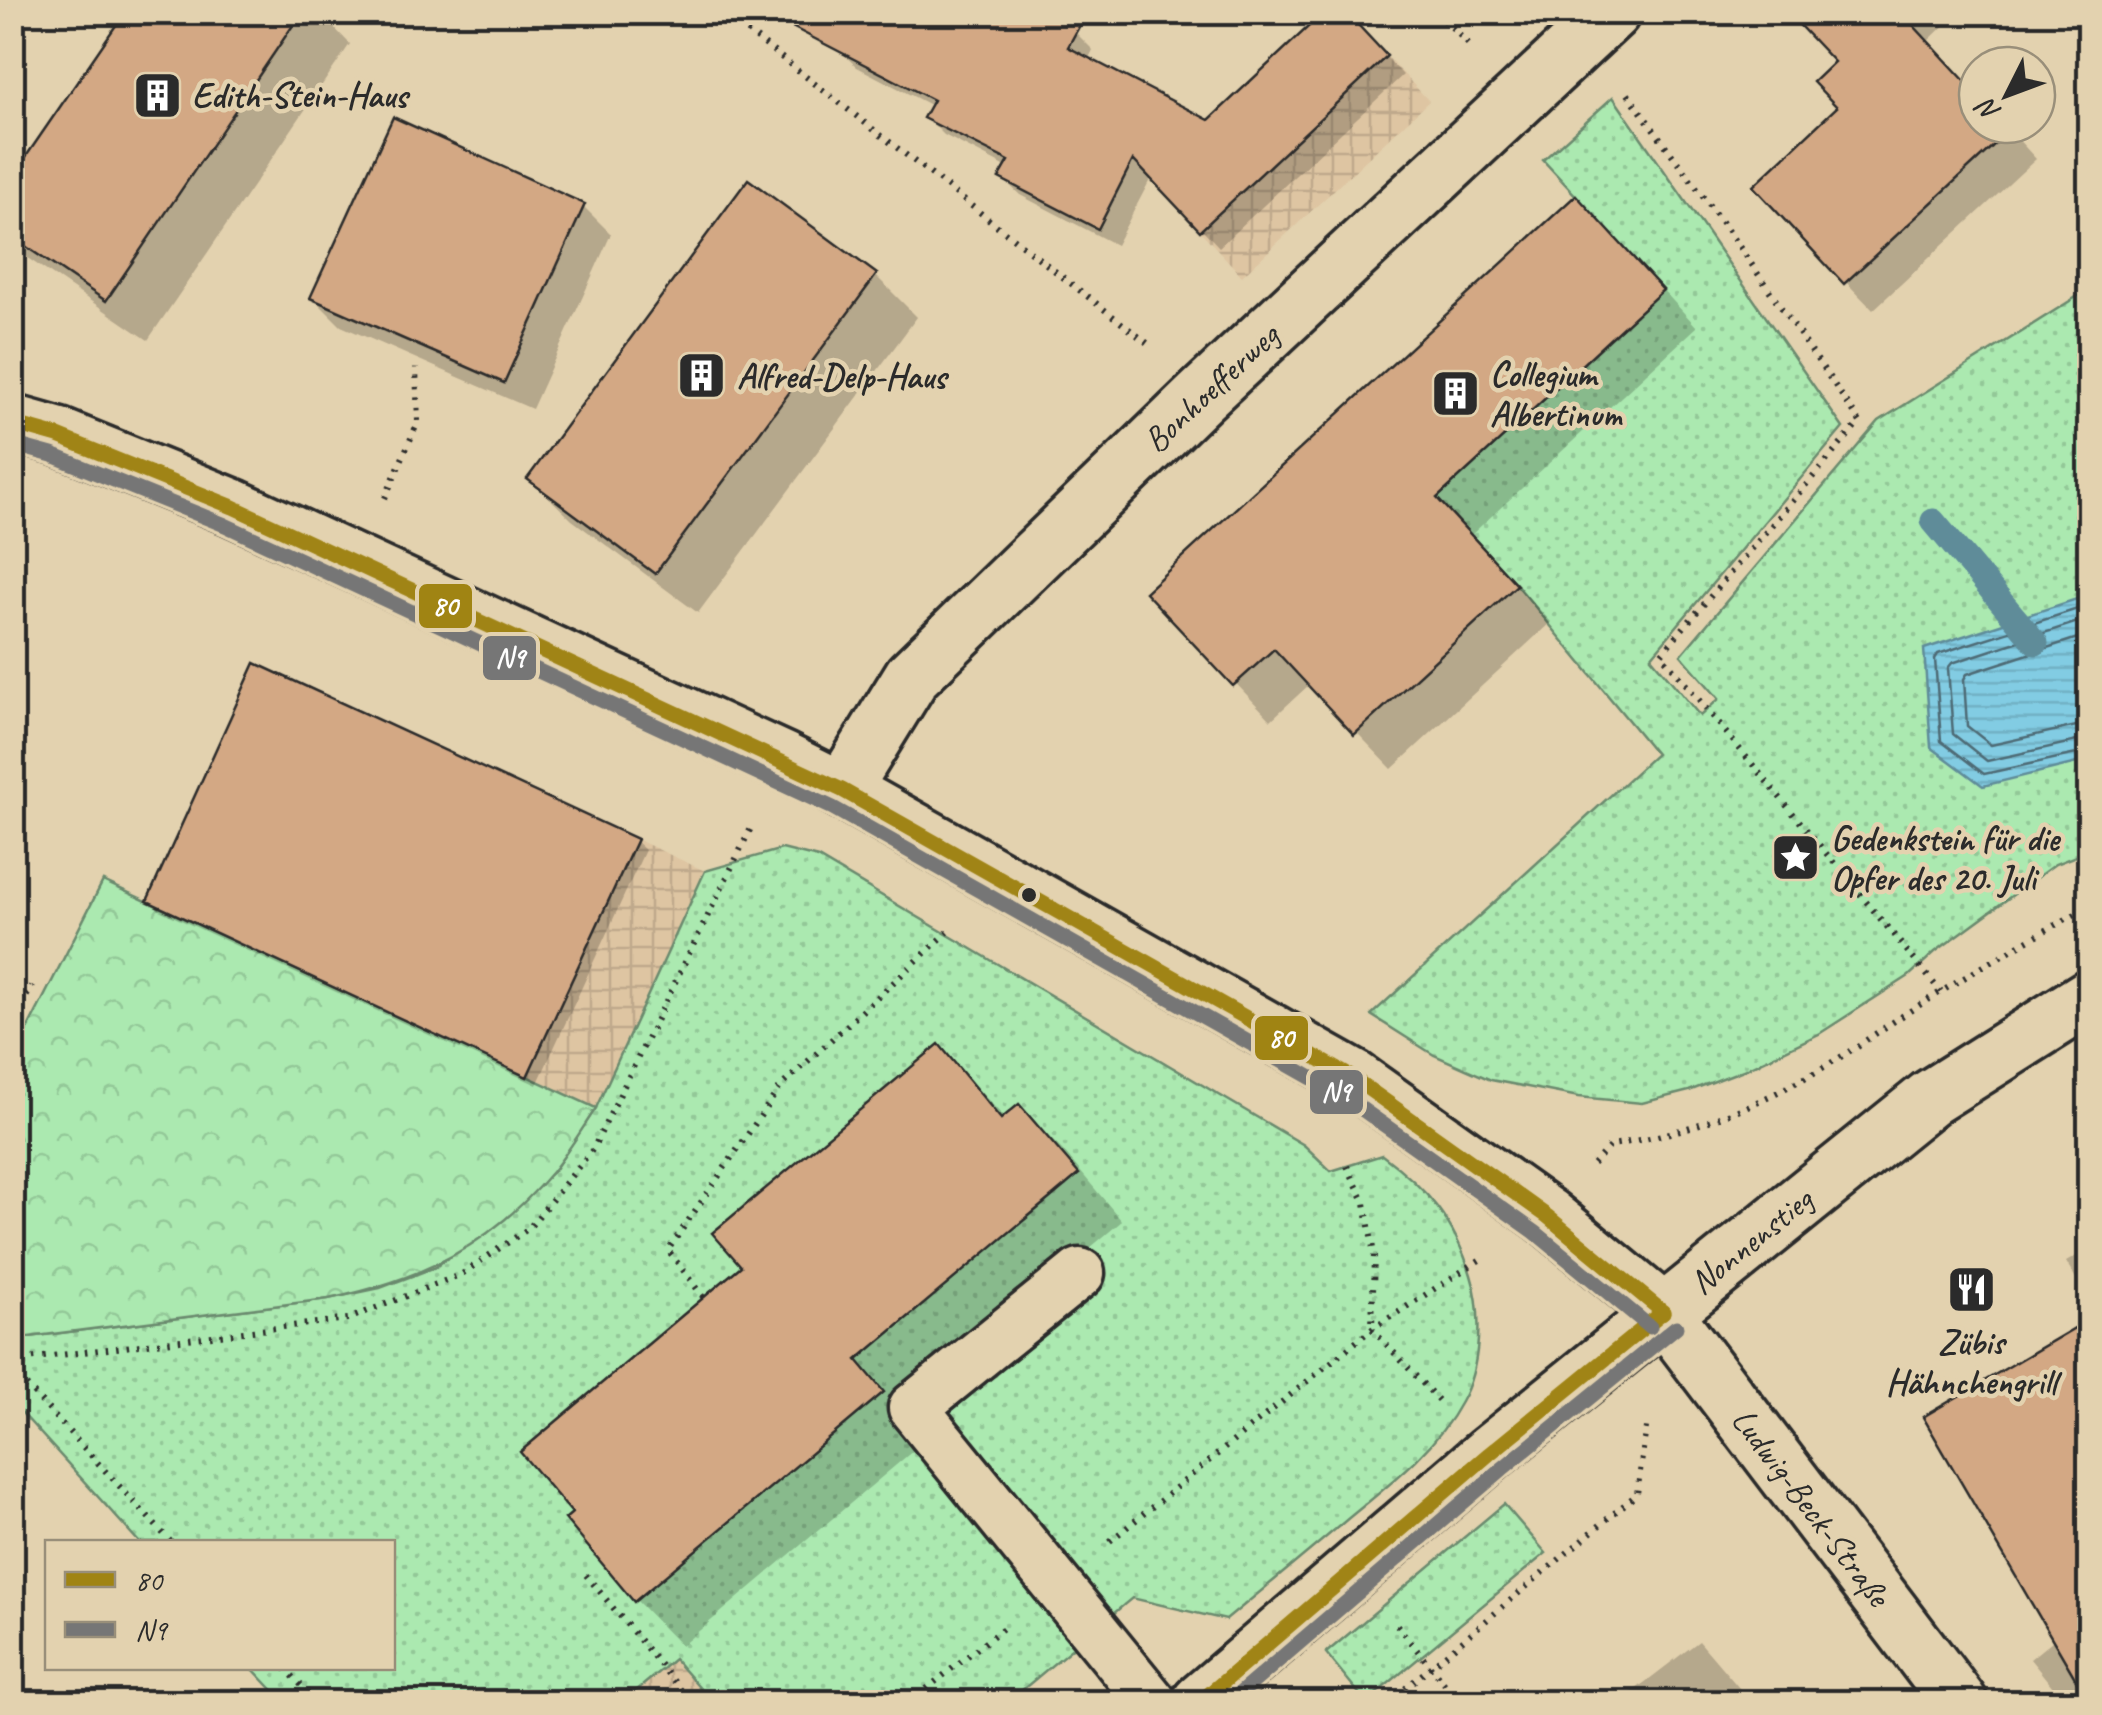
<svg xmlns="http://www.w3.org/2000/svg" width="2102" height="1715" font-family="Caveat,sans-serif">
  <defs>
    <pattern id="industrial-grid" width="8" height="8" patternUnits="userSpaceOnUse" patternTransform="scale(2.5)"><rect width="8" height="8" fill="#dec5a2"/><path d="M0 4h8M4 0v8" fill="none" stroke="#bfa98c"/></pattern>
    <pattern id="grass-dots" width="8" height="8" patternUnits="userSpaceOnUse" patternTransform="scale(2.5)"><rect width="8" height="8" fill="#abe9b0"/><path d="M2 2h.1M6 6h.1" fill="none" stroke="#93c898" stroke-width="1.8" stroke-linecap="round"/></pattern>
    <pattern id="park-crowns" width="20" height="18" patternUnits="userSpaceOnUse" patternTransform="scale(2.5)"><rect width="20" height="18" fill="#abe9b0"/><path d="M2 6a3 3 0 1 1 6 0M12 15a3 3 0 1 1 6 0" fill="none" stroke="#93c898"/></pattern>
    <pattern id="water-rules" width="6" height="5" patternUnits="userSpaceOnUse" patternTransform="scale(2.5)"><rect width="6" height="5" fill="#82cce3"/><path d="M0 2.5h6" fill="none" stroke="#70afc3"/></pattern>
  </defs>
  <rect width="100%" height="100%" fill="#e3d2af"/>
  <filter id="ink" filterUnits="userSpaceOnUse"><feTurbulence type="fractalNoise" baseFrequency=".01" numOctaves="2"/><feDisplacementMap in="SourceGraphic" scale="20" xChannelSelector="R" yChannelSelector="G"/><feConvolveMatrix kernelMatrix="1 2 1 2 8 2 1 2 1" color-interpolation-filters="sRGB"/></filter>
  <g filter="url(#ink)">
    <g fill="url(#industrial-grid)">
      <polygon points="1324,13 1346,13 1429,101 1242,276 1149,176"/>
      <polygon points="255,663 705,871 596,1108 147,901"/>
      <polygon points="675,1659 712,1702 623,1702"/>
    </g>
    <g fill="url(#grass-dots)" stroke="#6b8a6e" stroke-width="2.5">
      <polygon points="1613,97 1843,428 1651,657 1700,716 1719,699 1681,655 1879,421 2089,289 2089,851 2055,864 1935,952 1909,976 1819,1034 1746,1069 1689,1091 1642,1103 1579,1097 1491,1080 1434,1055 1371,1015 1656,754 1517,585 1437,498 1663,290 1543,160"/>
      <path d="M782 849 818 858 1304 1145 1331 1171 1382 1155C1428 1189 1454 1221 1471 1275 1483 1313 1481 1367 1461 1402 1435 1451 1386 1487 1344 1522 1305 1555 1266 1587 1226 1620L1132 1598 1008 1702H712L674 1659 623 1702H284L252 1668H392V1542H139L13 1403V1339L328 1299 380 1288 436 1267 553 1172 596 1108 705 871Z"/>
      <polygon points="1504,1504 1546,1553 1366,1702 1326,1653"/>
    </g>
    <path fill="url(#park-crowns)" stroke="#6b8a6e" stroke-width="2.5" d="M103 881 596 1108C582 1129 568 1152 552 1172 490 1246 421 1280 328 1299L13 1339 12 1060Z"/>
    <polygon fill="url(#water-rules)" stroke="#5f8c99" stroke-width="2.5" points="2089,595 2089,760 1983,786 1931,747 1924,649"/>
    <g fill="#0003">
      <polygon points="128,12 319,12 350,44 148,340 29,259 12,242 12,182"/>
      <polygon points="1344,12 1403,75 1219,247 1152,176 1116,245 1020,195 1002,178 1008,168 944,135 926,117 932,106 857,67 839,50 1075,32 1093,50 1088,60 1209,123"/>
      <polygon points="1800,12 1958,12 1927,42 1977,95 1977,125 2005,125 2036,159 1873,310 1846,282 1837,62"/>
      <polygon points="749,182 876,276 917,317 698,613 572,520 530,479"/>
      <polygon points="583,206 611,234 532,409 341,326 313,298"/>
      <polygon points="1611,234 1697,327 1471,535 1551,622 1392,769 1310,684 1271,720 1149,593"/>
      <polygon points="635,841 645,850 537,1085 159,910 150,900"/>
      <polygon points="938,1047 1005,1118 1019,1107 1064,1152 1122,1221 901,1407 927,1439 681,1646 636,1600 744,1266"/>
      <polygon points="2090,1248 2090,1302 2066,1262"/>
      <polygon points="2090,1610 2090,1696 2078,1702 2065,1702 2030,1659"/>
      <polygon points="1699,1641 1751,1702 1619,1702"/>
    </g>
    <g fill="none" stroke-linecap="round" stroke-linejoin="round">
      <g stroke="#4e6b75" stroke-width="2.5">
        <polyline points="2090,605 1938,654 1935,659 1941,741 1984,774 2090,751"/>
        <polyline points="2090,618 1952,663 1948,668 1953,734 1987,761 2090,738"/>
        <polyline points="2090,634 1967,674 1964,679 1967,726 1991,745 2090,723"/>
      </g>
      <polyline stroke="#5f8c99" stroke-width="25" points="1933,521 2036,643"/>
    </g>
    <g fill="#d3a884" stroke="#2b2b2b" stroke-width="2.5">
      <polygon points="125,12 302,12 106,301 12,237 12,177"/>
      <polygon points="763,12 1087,12 1068,47 1209,120 1324,12 1346,12 1387,56 1200,231 1133,160 1098,229 999,178 1009,161 923,118 933,100"/>
      <polygon points="1787,12 1901,12 1977,94 1977,125 2006,125 2010,130 1844,284 1753,186 1837,107 1813,82 1834,62"/>
      <polygon points="393,117 585,204 504,383 310,298"/>
      <polygon points="748,179 877,274 655,574 527,479"/>
      <polygon points="1576,195 1663,290 1437,498 1517,585 1354,735 1274,649 1233,686 1145,592"/>
      <polygon points="255,663 637,839 527,1077 147,901"/>
      <polygon points="939,1044 1001,1119 1019,1104 1079,1174 857,1360 884,1392 634,1602 565,1519 572,1513 520,1452 741,1266 712,1233"/>
      <polygon points="2090,1319 2090,1702 2089,1702 1923,1417"/>
    </g>
    <g fill="none" stroke-linecap="round" stroke-linejoin="round">
      <defs>
        <polyline id="service" points="1080,1273 913,1408 1152,1702"/>
        <g id="minor">
          <polyline points="12,423 58,436 233,507 784,761 842,790 1353,1078 1547,1216 1663,1312 1959,1702"/>
          <polyline points="842,790 912,676 1200,397 1612,12"/>
          <polyline points="1200,1702 1489,1454 1930,1098 2090,997"/>
        </g>
      </defs>
      <use href="#service" stroke="#2b2b2b" stroke-width="55"/>
      <use href="#minor" stroke="#2b2b2b" stroke-width="62"/>
      <g stroke="#2b2b2b" stroke-width="6" stroke-dasharray="2.5 8" stroke-linecap="butt">
        <polyline points="723,12 1151,346"/>
        <polyline points="1437,12 1471,47"/>
        <polyline points="1628,94 1741,249 1860,422 1661,654 1941,992"/>
        <polyline points="385,498 418,422 416,368"/>
        <polyline points="12,1024 32,986"/>
        <path d="M1593 1164 1611 1145C1693 1133 1768 1102 1839 1058 1863 1043 1886 1026 1910 1011 1969 974 2029 939 2090 906"/>
        <polyline points="1347,1166 1365,1203 1374,1254 1372,1329 1440,1402"/>
        <polyline points="703,1297 668,1250 781,1086 948,932"/>
        <polyline points="12,1361 348,1319 462,1274 529,1228 593,1149 752,826"/>
        <polyline points="12,1370 171,1542"/>
        <polyline points="1110,1541 1372,1329 1481,1259"/>
        <polyline points="586,1575 691,1702"/>
        <polyline points="1397,1625 1459,1702"/>
        <polyline points="285,1668 317,1702"/>
        <polyline points="910,1702 1003,1628"/>
        <polyline points="1389,1702 1637,1494 1647,1420"/>
      </g>
      <use href="#service" stroke="#e3d2af" stroke-width="48"/>
      <use href="#minor" stroke="#e3d2af" stroke-width="55"/>
      <defs>
        <g id="bus-1">
          <polyline points="12,423 58,436 233,507 842,790 1353,1078 1547,1216 1663,1312"/>
          <polyline points="1200,1702 1489,1454 1663,1312"/>
        </g>
        <g id="bus-2">
          <polyline points="12,444 52,455 225,525 833,808 1342,1095 1535,1232 1650,1327"/>
          <polyline points="1230,1702 1502,1469 1676,1327"/>
        </g>
      </defs>
      <use href="#bus-1" stroke="#e3d2af" stroke-width="22"/>
      <use href="#bus-2" stroke="#e3d2af" stroke-width="22"/>
      <use href="#bus-1" stroke="#a08413" stroke-width="15"/>
      <use href="#bus-2" stroke="#767676" stroke-width="15"/>
    </g>
  </g>
  <defs>
    <symbol id="building-square" viewBox="-11 -11 22 22"><rect x="-9" y="-9" width="18" height="18" rx="4" fill="#2b2b2b" stroke="#e3d2af"/><path d="M-4-6H4V6H1V3H-1V6H-4ZM-2.5-4.3h1.7v1.8h-1.7ZM.8-4.3h1.7v1.8H.8ZM-2.5-1h1.7V.8h-1.7ZM.8-1h1.7V.8H.8Z" fill="#fff"/></symbol>
    <symbol id="sight-square" viewBox="-11 -11 22 22"><rect x="-9" y="-9" width="18" height="18" rx="4" fill="#2b2b2b" stroke="#e3d2af"/><path d="M0-6L1.8-2.2L6-1.7L2.9 1.2L3.7 5.4L0 3.3L-3.7 5.4L-2.9 1.2L-6-1.7L-1.8-2.2Z" fill="#fff"/></symbol>
    <symbol id="restaurant-square" viewBox="-11 -11 22 22"><rect x="-9" y="-9" width="18" height="18" rx="4" fill="#2b2b2b" stroke="#e3d2af"/><path d="M-5-6h1v4h1v-4h1v4h1v-4h1v5L-1.5 .5V6h-2V.5L-5-1ZM5-6V6H3V1.5H1.5Q1.5-4 5-6Z" fill="#fff"/></symbol>
  </defs>
  <g fill-rule="evenodd">
    <use href="#building-square" x="130" y="68" width="55" height="55"/>
    <use href="#building-square" x="674" y="348" width="55" height="55"/>
    <use href="#building-square" x="1428" y="366" width="55" height="55"/>
    <use href="#sight-square" x="1768" y="830" width="55" height="55"/>
    <use href="#restaurant-square" x="1944" y="1262" width="55" height="55"/>
  </g>
  <circle fill="#2b2b2b" stroke="#e3d2af" stroke-width="4" cx="1029" cy="895" r="9"/>
  <g text-anchor="middle" dominant-baseline="central" stroke-width="9" stroke-linejoin="round" paint-order="stroke">
    <g font-size="35" font-weight="bold" fill="#2b2b2b" stroke="#e3d2af" text-anchor="start">
      <text x="192" y="95">Edith-Stein-Haus</text>
      <text x="1490" y="374">Collegium<tspan x="1490" dy="40">Albertinum</tspan></text>
      <text x="737" y="376">Alfred-Delp-Haus</text>
      <text x="1831" y="838">Gedenkstein für die<tspan x="1831" dy="40">Opfer des 20. Juli</tspan></text>
      <text x="1971" y="1342" text-anchor="middle">Zübis<tspan x="1971" dy="40">Hähnchengrill</tspan></text>
    </g>
    <g font-size="35" fill="#2b2b2b" stroke="#e3d2af">
      <text transform="translate(1211 388) rotate(-43)">Bonhoefferweg</text>
      <text transform="translate(1751 1241) rotate(-39)">Nonnenstieg</text>
      <text transform="translate(1811 1507) rotate(53)">Ludwig-Beck-Straße</text>
    </g>
  </g>
  <g stroke="#e3d2af" stroke-width="4">
    <rect x="417" y="582" width="57" height="48" rx="10" fill="#a08413"/>
    <rect x="481" y="634" width="57" height="48" rx="10" fill="#767676"/>
    <rect x="1253" y="1014" width="57" height="48" rx="10" fill="#a08413"/>
    <rect x="1308" y="1068" width="57" height="48" rx="10" fill="#767676"/>
  </g>
  <g font-size="28" text-anchor="middle" font-weight="bold" fill="#fff">
    <text x="445" y="615">80</text>
    <text x="510" y="667">N9</text>
    <text x="1281" y="1047">80</text>
    <text x="1336" y="1101">N9</text>
  </g>
  <rect width="2102" height="1715" fill="none" stroke="#e3d2af" stroke-width="50"/>
  <rect x="25" y="25" width="2052" height="1665" fill="none" stroke="#2b2b2b" stroke-width="4" filter="url(#ink)"/>
  <rect x="45" y="1540" width="350" height="130" fill="#e3d2af" stroke="#998f7a" stroke-width="2.5"/>
  <rect x="65" y="1572" width="50" height="15" fill="#a08413" stroke="#998f7a" stroke-width="2.5"/>
  <text x="135" y="1590" font-size="30" fill="#2b2b2b">80</text>
  <rect x="65" y="1622" width="50" height="15" fill="#767676" stroke="#998f7a" stroke-width="2.5"/>
  <text x="135" y="1640" font-size="30" fill="#2b2b2b">N9</text>
  <g transform="translate(2007 95) rotate(228)"><circle r="48" fill="#e3d2af" stroke="#998f7a" stroke-width="2.5"/>
  <path d="M0-8L18 38L0 25L-18 38Z" fill="#2b2b2b"/>
  <text y="-15" font-size="28" font-weight="bold" text-anchor="middle" fill="#2b2b2b">N</text>
  </g>
</svg>
